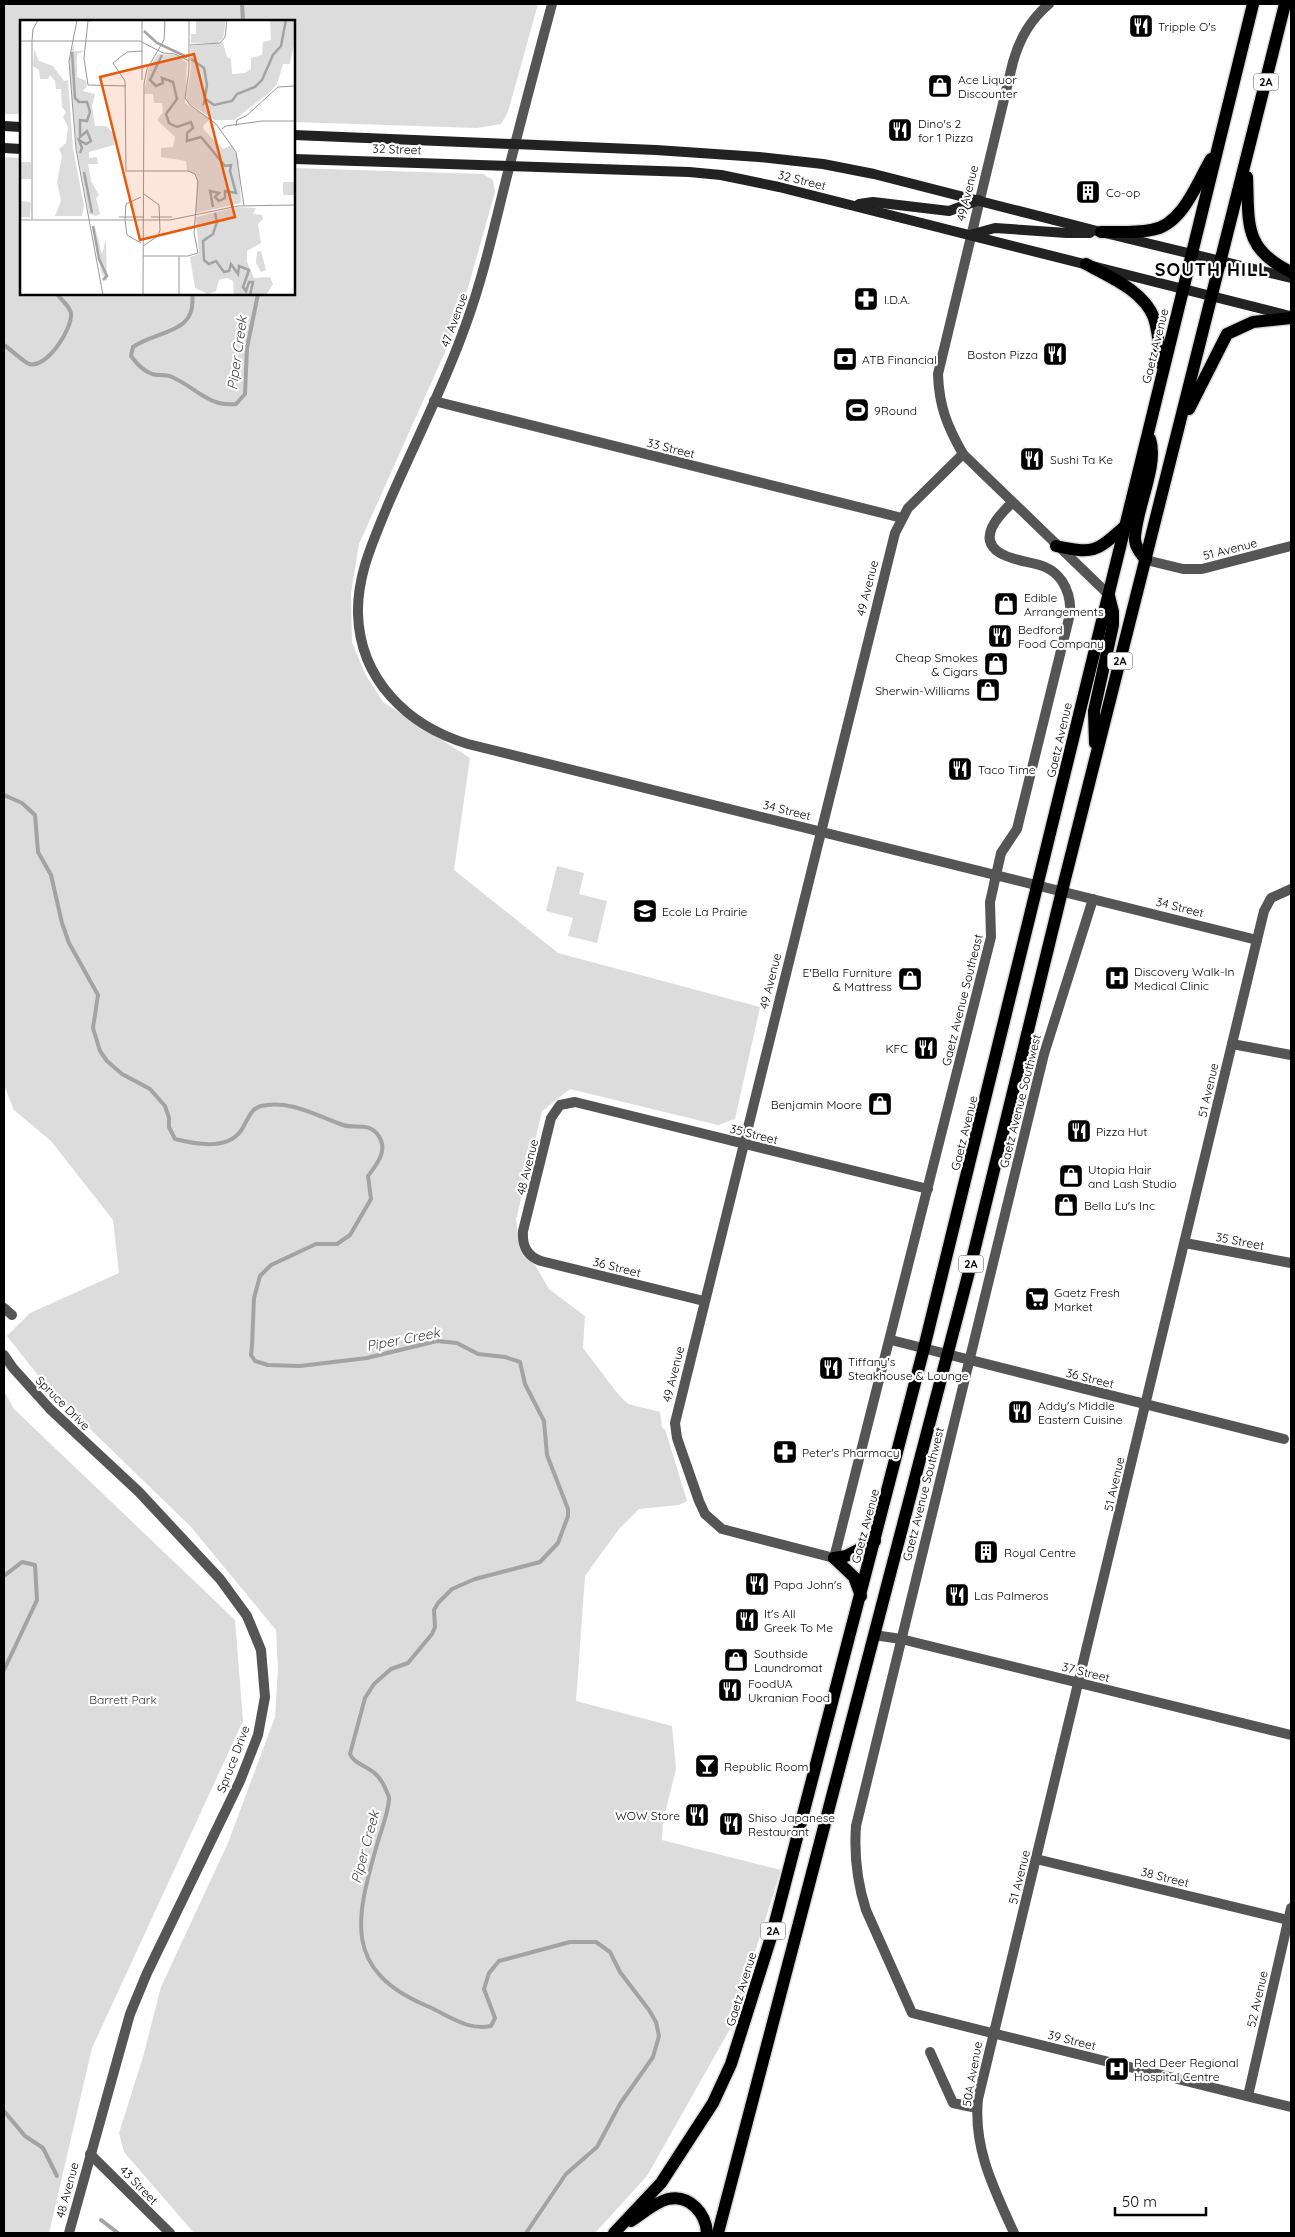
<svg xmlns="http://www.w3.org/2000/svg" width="1295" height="2237" font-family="Quicksand,sans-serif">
  <rect width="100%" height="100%" fill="#fff"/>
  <g fill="#dcdcdc">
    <polygon points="4,4 538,4 508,112 501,124 477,128 294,122 294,21 21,21 21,114 4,114"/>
    <polygon points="4,157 21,158 21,294 294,294 294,168 483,174 493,180 495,192 458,323 359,544 351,593 352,642 365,674 383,702 470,758 454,870 558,953 760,1007 735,1119 718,1125 570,1089 542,1111 516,1220 520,1249 535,1265 549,1289 585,1316 583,1348 618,1394 628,1404 660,1412 662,1428 665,1429 687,1501 679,1505 639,1509 619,1529 585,1576 576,1701 672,1726 676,1769 663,1821 662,1840 781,1870 731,2027 647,2176 595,2233 194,2233 124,2152 119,2133 143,2057 161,1987 228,1843 275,1717 278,1669 276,1630 191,1527 48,1388 7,1336 30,1313 119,1273 113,1220 51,1141 14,1110 4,1085"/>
    <polygon points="557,866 584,873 579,894 607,901 597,943 568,936 573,918 546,911"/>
    <polygon points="4,1391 14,1409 235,1620 243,1721 92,2048 49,2233 4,2233"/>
  </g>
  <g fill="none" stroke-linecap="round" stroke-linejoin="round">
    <g stroke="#a3a3a3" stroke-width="4">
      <polyline points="242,4 243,21"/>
      <path d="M192 294C198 334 157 330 133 347L131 356C136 363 144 371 152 374 158 376 166 374 172 377 195 387 208 407 236 404L245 394 247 348 258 294"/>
      <path d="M4 345C10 349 24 362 29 364 47 369 73 328 71 313 69 305 61 300 57 294"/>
      <path d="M4 795 22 803 35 815 38 852 51 875 62 923 69 943 98 995 93 1028 100 1051 107 1061 122 1074 150 1089 158 1098 165 1106 169 1118V1127L175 1139C195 1144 226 1150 240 1132 247 1123 249 1109 261 1106 289 1099 317 1116 343 1125 355 1129 369 1122 378 1135 389 1150 377 1164 368 1176L371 1199 350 1235 337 1244H316L271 1265 260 1276 254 1298 252 1346 251 1355 255 1361 268 1365 300 1366 367 1358 437 1341 457 1343 478 1354 505 1357 520 1362 525 1384 544 1421 547 1455 568 1509V1516L558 1543 540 1562 475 1579 452 1589 438 1603 434 1610 435 1627 432 1634 408 1663 391 1669 374 1684 365 1698 350 1754C356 1768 376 1764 386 1790 387 1793 390 1797 389 1800 388 1813 382 1828 378 1841 357 1916 340 1969 427 2006 448 2015 467 2031 491 2026L495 2018 484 1989 489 1973 499 1961 570 1942H596L610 1952 620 1972 649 2010 656 2022 659 2036 653 2057 620 2104 597 2147 566 2174 526 2233"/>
      <polyline points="4,1576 22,1562 35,1565 37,1600 4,1670"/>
      <polyline points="4,2111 25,2136 43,2148 57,2176"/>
      <polyline points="101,2220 118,2233"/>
    </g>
    <defs>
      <g id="primary">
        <path d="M1247 177C1249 223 1243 249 1291 272"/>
        <path d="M1101 232C1117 232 1135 233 1151 230 1182 226 1197 183 1211 159"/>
        <path d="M1086 264C1110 277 1144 291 1154 318 1159 333 1159 349 1161 364"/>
        <polyline points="1189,409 1227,334 1253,322 1291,318"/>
        <path d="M1056 546C1094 554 1096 552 1124 527"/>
        <path d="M1146 560C1141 554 1135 547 1135 539 1135 511 1159 465 1150 439"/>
        <polyline points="1095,743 1094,711 1113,625 1113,612 1109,596"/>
        <polyline points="834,1558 854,1577 861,1596"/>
        <polyline points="834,1558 846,1556 875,1541"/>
        <path d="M631 2221C642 2214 655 2202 668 2199 690 2194 706 2214 707 2233"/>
        <polyline points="614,2233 661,2183 713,2103 731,2064 772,1934 924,1348 1253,4"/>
        <polyline points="718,2233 971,1264 1062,891 1285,4"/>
      </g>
    </defs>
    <use href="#primary" stroke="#dbdbdb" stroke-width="15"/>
    <g stroke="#555" stroke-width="10">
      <polyline points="434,401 902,518"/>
      <path d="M963 454 908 508 895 533 675 1423 677 1438 699 1501 705 1514 722 1529 834 1558 991 937 990 902 1001 853 1017 829 1070 614C1071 602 1069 592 1062 581 1046 558 1022 566 1000 553 976 539 999 515 1012 503"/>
      <polyline points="1257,940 1264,911 1271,898 1291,889"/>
      <polyline points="1232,1044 1291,1055"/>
      <polyline points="1185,1243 1291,1263"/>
      <path d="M704 1301 541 1261C527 1256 522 1246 523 1231L551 1118 560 1105 575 1102 928 1189"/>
      <polyline points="4,1308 12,1315"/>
      <polyline points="891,1340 1284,1439"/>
      <polyline points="874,1635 901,1639 1291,1735"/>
      <polyline points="1036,1859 1288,1920"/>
      <path d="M992 2033 912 2013 866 1910C857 1882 854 1854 856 1826L1044 1054 1093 899"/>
      <polyline points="930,2052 953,2103 977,2108"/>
      <polyline points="1248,2096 1291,1908"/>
    </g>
    <g stroke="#555" stroke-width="10">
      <path d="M552 4C537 60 522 116 508 172 495 223 484 275 466 324 444 387 413 446 387 507 373 542 357 575 358 614 360 680 408 726 468 744L1257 940 978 2099C973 2148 994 2189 1014 2233"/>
      <path d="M1049 4C1030 20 1020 38 1013 62L938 374C939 406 947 426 963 454L1108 594"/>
      <polyline points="1146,560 1183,569 1202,569 1291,546"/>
      <polyline points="4,1355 13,1368 50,1409 139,1492 220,1579 247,1616 261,1650 265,1697 258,1735 240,1781 147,1973 130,2014 69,2233"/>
      <polyline points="992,2033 1291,2107"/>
      <polyline points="90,2154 170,2233"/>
    </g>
    <g stroke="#222" stroke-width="10">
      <polyline points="4,126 21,127"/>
      <polyline points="294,135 656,150 759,157 823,164 874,174 1101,232 1291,278"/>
      <polyline points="4,148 21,149"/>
      <polyline points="294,159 689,172 721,175 779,187 1290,316"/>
      <polyline points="859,204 873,202 949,211 979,200"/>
      <polyline points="973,234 995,228 1067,233 1090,233"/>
    </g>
    <use href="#primary" stroke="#000" stroke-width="12"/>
  </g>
  <defs>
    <symbol id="restaurant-square" viewBox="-11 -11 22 22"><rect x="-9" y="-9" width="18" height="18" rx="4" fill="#000" stroke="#fff"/><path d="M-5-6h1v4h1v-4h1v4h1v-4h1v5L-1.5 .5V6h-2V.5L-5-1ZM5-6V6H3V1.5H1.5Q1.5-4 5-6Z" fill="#fff"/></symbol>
    <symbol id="shop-square" viewBox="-11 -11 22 22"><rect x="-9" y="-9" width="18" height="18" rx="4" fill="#000" stroke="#fff"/><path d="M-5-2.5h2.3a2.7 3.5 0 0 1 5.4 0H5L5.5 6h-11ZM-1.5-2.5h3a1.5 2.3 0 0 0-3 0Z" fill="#fff"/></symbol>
    <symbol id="building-square" viewBox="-11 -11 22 22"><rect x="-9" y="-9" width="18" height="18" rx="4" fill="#000" stroke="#fff"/><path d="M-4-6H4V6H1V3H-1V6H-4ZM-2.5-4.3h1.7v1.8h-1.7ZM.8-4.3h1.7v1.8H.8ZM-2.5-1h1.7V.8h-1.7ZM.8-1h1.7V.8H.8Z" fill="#fff"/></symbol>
    <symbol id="pharmacy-square" viewBox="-11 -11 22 22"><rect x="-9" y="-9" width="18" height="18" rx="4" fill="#000" stroke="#fff"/><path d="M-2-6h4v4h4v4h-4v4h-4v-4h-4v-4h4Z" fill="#fff"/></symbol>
    <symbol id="bank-square" viewBox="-11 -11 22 22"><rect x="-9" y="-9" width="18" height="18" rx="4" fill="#000" stroke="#fff"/><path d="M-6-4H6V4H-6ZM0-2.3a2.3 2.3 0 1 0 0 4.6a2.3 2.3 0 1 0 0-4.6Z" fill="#fff"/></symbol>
    <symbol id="stadium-square" viewBox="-11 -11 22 22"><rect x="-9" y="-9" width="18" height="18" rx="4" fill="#000" stroke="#fff"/><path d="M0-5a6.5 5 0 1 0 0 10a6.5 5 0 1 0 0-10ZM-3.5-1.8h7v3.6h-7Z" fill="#fff"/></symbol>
    <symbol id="school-square" viewBox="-11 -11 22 22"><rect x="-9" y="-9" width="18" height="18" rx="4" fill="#000" stroke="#fff"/><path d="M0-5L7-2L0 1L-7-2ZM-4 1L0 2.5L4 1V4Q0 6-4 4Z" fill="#fff"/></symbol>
    <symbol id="hospital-square" viewBox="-11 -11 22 22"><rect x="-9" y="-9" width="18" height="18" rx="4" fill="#000" stroke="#fff"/><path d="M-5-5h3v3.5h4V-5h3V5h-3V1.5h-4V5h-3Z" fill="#fff"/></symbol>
    <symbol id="supermarket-square" viewBox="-11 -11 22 22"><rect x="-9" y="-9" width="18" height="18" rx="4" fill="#000" stroke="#fff"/><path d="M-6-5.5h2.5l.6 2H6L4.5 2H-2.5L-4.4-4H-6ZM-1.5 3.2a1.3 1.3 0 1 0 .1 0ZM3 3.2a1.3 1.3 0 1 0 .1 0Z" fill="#fff"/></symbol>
    <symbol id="bar-square" viewBox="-11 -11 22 22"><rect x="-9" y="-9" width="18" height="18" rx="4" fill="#000" stroke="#fff"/><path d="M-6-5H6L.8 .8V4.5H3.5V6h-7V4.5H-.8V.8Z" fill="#fff"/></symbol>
  </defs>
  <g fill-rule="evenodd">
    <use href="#restaurant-square" x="1127" y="12" width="28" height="28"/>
    <use href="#shop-square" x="926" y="72" width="28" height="28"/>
    <use href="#restaurant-square" x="886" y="116" width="28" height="28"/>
    <use href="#building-square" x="1074" y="178" width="28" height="28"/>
    <use href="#pharmacy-square" x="852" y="285" width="28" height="28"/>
    <use href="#restaurant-square" x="1041" y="340" width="28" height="28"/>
    <use href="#bank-square" x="831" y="345" width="28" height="28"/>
    <use href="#stadium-square" x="843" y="396" width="28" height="28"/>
    <use href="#restaurant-square" x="1018" y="445" width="28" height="28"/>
    <use href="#shop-square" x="992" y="590" width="28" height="28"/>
    <use href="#restaurant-square" x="986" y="622" width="28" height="28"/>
    <use href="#shop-square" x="982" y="650" width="28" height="28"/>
    <use href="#shop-square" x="974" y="676" width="28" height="28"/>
    <use href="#restaurant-square" x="946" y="755" width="28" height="28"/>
    <use href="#school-square" x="631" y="897" width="28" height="28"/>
    <use href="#hospital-square" x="1103" y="964" width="28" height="28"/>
    <use href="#shop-square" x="896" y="965" width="28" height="28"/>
    <use href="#restaurant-square" x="912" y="1034" width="28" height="28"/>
    <use href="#shop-square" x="866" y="1090" width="28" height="28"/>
    <use href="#restaurant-square" x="1065" y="1117" width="28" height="28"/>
    <use href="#shop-square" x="1057" y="1162" width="28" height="28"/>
    <use href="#shop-square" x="1052" y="1191" width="28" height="28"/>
    <use href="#supermarket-square" x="1023" y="1285" width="28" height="28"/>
    <use href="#restaurant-square" x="817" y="1354" width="28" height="28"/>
    <use href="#restaurant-square" x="1006" y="1398" width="28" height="28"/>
    <use href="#pharmacy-square" x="771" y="1438" width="28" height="28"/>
    <use href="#building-square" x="972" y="1538" width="28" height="28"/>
    <use href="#restaurant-square" x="743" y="1570" width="28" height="28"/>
    <use href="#restaurant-square" x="943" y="1581" width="28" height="28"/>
    <use href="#restaurant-square" x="733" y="1606" width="28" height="28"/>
    <use href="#shop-square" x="722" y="1646" width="28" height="28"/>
    <use href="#restaurant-square" x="716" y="1676" width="28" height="28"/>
    <use href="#bar-square" x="693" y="1752" width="28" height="28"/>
    <use href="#restaurant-square" x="683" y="1801" width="28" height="28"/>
    <use href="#restaurant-square" x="717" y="1810" width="28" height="28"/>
    <use href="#hospital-square" x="1103" y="2055" width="28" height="28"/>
  </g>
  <g text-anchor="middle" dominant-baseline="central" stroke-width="4.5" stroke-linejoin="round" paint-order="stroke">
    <g fill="#fff" stroke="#4c4c4c" stroke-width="1">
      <rect x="1253.5" y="73.5" width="25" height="17" rx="4"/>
      <rect x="1107.5" y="652.5" width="25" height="17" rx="4"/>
      <rect x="958.5" y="1255.5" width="25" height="17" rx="4"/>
      <rect x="760.5" y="1922.5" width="25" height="17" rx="4"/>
    </g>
    <g font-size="11" font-weight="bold" fill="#000">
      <text x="1266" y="82">2A</text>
      <text x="1120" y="661">2A</text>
      <text x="971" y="1264">2A</text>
      <text x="773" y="1931">2A</text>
    </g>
    <g font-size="12" fill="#000" stroke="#fff" text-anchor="start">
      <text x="1158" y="26">Tripple O's</text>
      <text x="958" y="79">Ace Liquor<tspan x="958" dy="14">Discounter</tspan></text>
      <text x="918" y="123">Dino's 2<tspan x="918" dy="14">for 1 Pizza</tspan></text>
      <text x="1106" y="192">Co-op</text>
      <text x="884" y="299">I.D.A.</text>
      <text x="1038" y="354" text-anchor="end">Boston Pizza</text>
      <text x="862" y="359">ATB Financial</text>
      <text x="874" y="410">9Round</text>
      <text x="1050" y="459">Sushi Ta Ke</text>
      <text x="1024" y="597">Edible<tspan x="1024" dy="14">Arrangements</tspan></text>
      <text x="1018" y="629">Bedford<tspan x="1018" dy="14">Food Company</tspan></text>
      <text x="978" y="657" text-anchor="end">Cheap Smokes<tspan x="978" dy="14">&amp; Cigars</tspan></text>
      <text x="970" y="690" text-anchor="end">Sherwin-Williams</text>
      <text x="978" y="769">Taco Time</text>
      <text x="662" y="911">Ecole La Prairie</text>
      <text x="1134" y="971">Discovery Walk-In<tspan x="1134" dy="14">Medical Clinic</tspan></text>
      <text x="892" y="972" text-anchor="end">E'Bella Furniture<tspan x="892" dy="14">&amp; Mattress</tspan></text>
      <text x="908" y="1048" text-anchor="end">KFC</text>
      <text x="862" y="1104" text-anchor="end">Benjamin Moore</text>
      <text x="1096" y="1131">Pizza Hut</text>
      <text x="1088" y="1169">Utopia Hair<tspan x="1088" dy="14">and Lash Studio</tspan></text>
      <text x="1084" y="1205">Bella Lu's Inc</text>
      <text x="1054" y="1292">Gaetz Fresh<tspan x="1054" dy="14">Market</tspan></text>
      <text x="848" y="1361">Tiffany's<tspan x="848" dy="14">Steakhouse &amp; Lounge</tspan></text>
      <text x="1038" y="1405">Addy's Middle<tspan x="1038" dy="14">Eastern Cuisine</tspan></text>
      <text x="802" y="1452">Peter's Pharmacy</text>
      <text x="1004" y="1552">Royal Centre</text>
      <text x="774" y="1584">Papa John's</text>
      <text x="974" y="1595">Las Palmeros</text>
      <text x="764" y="1613">It's All<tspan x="764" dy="14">Greek To Me</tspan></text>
      <text x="754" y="1653">Southside<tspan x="754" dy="14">Laundromat</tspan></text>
      <text x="748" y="1683">FoodUA<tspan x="748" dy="14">Ukranian Food</tspan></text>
      <text x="724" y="1766">Republic Room</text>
      <text x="680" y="1815" text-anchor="end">WOW Store</text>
      <text x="748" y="1817">Shiso Japanese<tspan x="748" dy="14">Restaurant</tspan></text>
      <text x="1134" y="2062">Red Deer Regional<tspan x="1134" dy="14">Hospital Centre</tspan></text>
    </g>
    <g font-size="12" fill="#000" stroke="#fff">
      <text transform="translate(397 149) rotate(2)">32 Street</text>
      <text transform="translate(802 180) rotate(14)">32 Street</text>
      <text transform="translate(967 193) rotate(-76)">49 Avenue</text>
      <text transform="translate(454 320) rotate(-70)">47 Avenue</text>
      <text transform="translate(1155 346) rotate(-76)">Gaetz Avenue</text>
      <text transform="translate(671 448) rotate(14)">33 Street</text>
      <text transform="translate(1230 549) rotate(-14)">51 Avenue</text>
      <text transform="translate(867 588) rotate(-76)">49 Avenue</text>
      <text transform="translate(1059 740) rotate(-77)">Gaetz Avenue</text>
      <text transform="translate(787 810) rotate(14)">34 Street</text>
      <text transform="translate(1180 907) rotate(14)">34 Street</text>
      <text transform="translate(770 981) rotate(-76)">49 Avenue</text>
      <text transform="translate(962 1000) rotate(-76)">Gaetz Avenue Southeast</text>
      <text transform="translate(1208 1090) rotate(-77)">51 Avenue</text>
      <text transform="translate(1020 1101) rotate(-76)">Gaetz Avenue Southwest</text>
      <text transform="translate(964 1133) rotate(-76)">Gaetz Avenue</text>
      <text transform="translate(754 1134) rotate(14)">35 Street</text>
      <text transform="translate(527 1167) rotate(-76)">48 Avenue</text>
      <text transform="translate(1240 1241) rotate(11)">35 Street</text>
      <text transform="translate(617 1267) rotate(14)">36 Street</text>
      <text transform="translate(673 1374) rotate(-76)">49 Avenue</text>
      <text transform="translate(1090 1378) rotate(14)">36 Street</text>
      <text transform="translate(63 1403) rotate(45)">Spruce Drive</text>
      <text transform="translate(1114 1484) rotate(-77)">51 Avenue</text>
      <text transform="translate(923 1494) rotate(-76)">Gaetz Avenue Southwest</text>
      <text transform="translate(865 1526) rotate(-75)">Gaetz Avenue</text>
      <text transform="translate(1086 1672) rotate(14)">37 Street</text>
      <text transform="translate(233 1759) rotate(-69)">Spruce Drive</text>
      <text transform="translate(1019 1877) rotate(-76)">51 Avenue</text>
      <text transform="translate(1165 1877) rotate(14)">38 Street</text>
      <text transform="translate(741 1989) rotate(-73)">Gaetz Avenue</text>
      <text transform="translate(1257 1999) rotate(-77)">52 Avenue</text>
      <text transform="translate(1072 2040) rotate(14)">39 Street</text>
      <text transform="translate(972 2074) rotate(-80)">50A Avenue</text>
      <text transform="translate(139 2185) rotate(46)">43 Street</text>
      <text transform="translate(67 2190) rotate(-75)">48 Avenue</text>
    </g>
    <g font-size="12" fill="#333" stroke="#fff">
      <text x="123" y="1699">Barrett Park</text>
    </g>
    <g font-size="14" font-style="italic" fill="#444" stroke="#fff">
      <text transform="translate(237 353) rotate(-82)">Piper Creek</text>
      <text transform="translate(403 1339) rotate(-11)">Piper Creek</text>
      <text transform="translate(365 1847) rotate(-75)">Piper Creek</text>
    </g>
    <g font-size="18" font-weight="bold" letter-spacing="1" fill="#000" stroke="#fff">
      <text x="1212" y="269">SOUTH HILL</text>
    </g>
  </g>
  <g transform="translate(20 20)">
    <rect width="275" height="275" fill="#fff"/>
    <path d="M176 0H206L203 18 196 24 171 23V14H176ZM250 0H275V19L270 44H263L257 64 250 72 214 100H195L168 83 166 76 171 49 170 26 203 23 207 37 211 39 212 54 225 53 231 49V38L242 35 243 22 251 20ZM54 23V31H65L57 34V57L66 61 67 66 63 71 75 74 72 86 75 106H86L94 114V125L69 132V138L77 137 78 144H92H68L71 161 79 175 76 178 80 194 76 196 69 194 56 127 49 41ZM14 29 19 41 33 46 44 61 48 60 53 128 64 186 62 196H35L41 181 37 162 42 136 39 129 46 123 48 107 43 97 46 92 42 87 41 69H36L35 61 30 55 28 59H20L19 50 13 46ZM138 34 157 35 167 43 165 83 190 99 183 106 184 110 203 129 212 125 219 141 221 183 176 193 177 156 167 150 166 141 141 137V128L153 127 155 117 137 100 143 92 142 83H134L133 74H124L128 50ZM0 142H11V159H0ZM263 162H275V175H263ZM0 181 11 182 10 197H0ZM217 187 236 188 233 194 242 195 243 199 238 204 241 223 227 231V242L234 258 250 257 253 264 246 275H214L213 261 207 258 199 260 196 271 188 274 175 268 170 237 179 234 176 197ZM74 203 82 234 86 219 87 262 81 252ZM241 231 246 250 241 252 236 243 237 232Z" fill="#dcdcdc"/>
    <path fill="none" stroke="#a3a3a3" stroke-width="2.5" d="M124 11 137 23 167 37M52 32 55 78 59 82H67L70 92 67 101 60 100V117L67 111 71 121 66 124 59 120 62 128 60 133M142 35 130 60 136 66 143 63 142 58 153 62 157 79 146 94 149 103 157 107 171 102 173 108 167 113V121L181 117 205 146 211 145 210 151 216 173 205 171V178L199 181 195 177 199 173 190 171 193 187M171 39 184 48 187 65 184 83 187 80 194 85 212 81 217 74 235 67 242 60 253 35 261 26 266 0M64 152 72 193M195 193 197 202 193 214 183 221 184 240 189 244 196 241 204 252 209 251 211 244 218 254 219 246 229 250 223 267 226 271 229 262H233L230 275M73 206 79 239 87 256 83 260"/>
    <path fill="none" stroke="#999" stroke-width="1" d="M57 0 49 41 56 129 83 275M78 0 68 1 64 38 68 65 106 66M169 0V50L165 78 170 85 196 104 216 132 224 186M0 21H120L143 33 155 34 169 41M170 25 200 23 205 17 207 0M122 31 107 32 93 43 105 61 106 151H168L175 154 178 162 174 213 178 233 168 236H123M122 60V0M216 106 217 100 226 96 258 67 275 66M202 109 206 106 242 101H275M121 177 106 184 105 200 107 215 121 223M99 197H124M131 197H152M12 199V21L13 9 18 0M0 200H150L218 186 275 185M123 226 138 216 140 210 139 185 124 174M159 236V275M123 275 124 64 127 49 144 20 145 0"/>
    <path fill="#e8590c" fill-opacity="0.15" stroke="#e8590c" stroke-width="2.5" d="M174 34 215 197 120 220 80 57Z"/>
    <rect width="275" height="275" fill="none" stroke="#000" stroke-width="2.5"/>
  </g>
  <rect width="1295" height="2237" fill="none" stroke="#000000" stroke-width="10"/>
  <path d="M1115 2207v8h91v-8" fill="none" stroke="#000000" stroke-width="2.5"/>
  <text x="1122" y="2207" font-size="15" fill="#000000" stroke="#ffffff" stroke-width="4" paint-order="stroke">50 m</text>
</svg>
